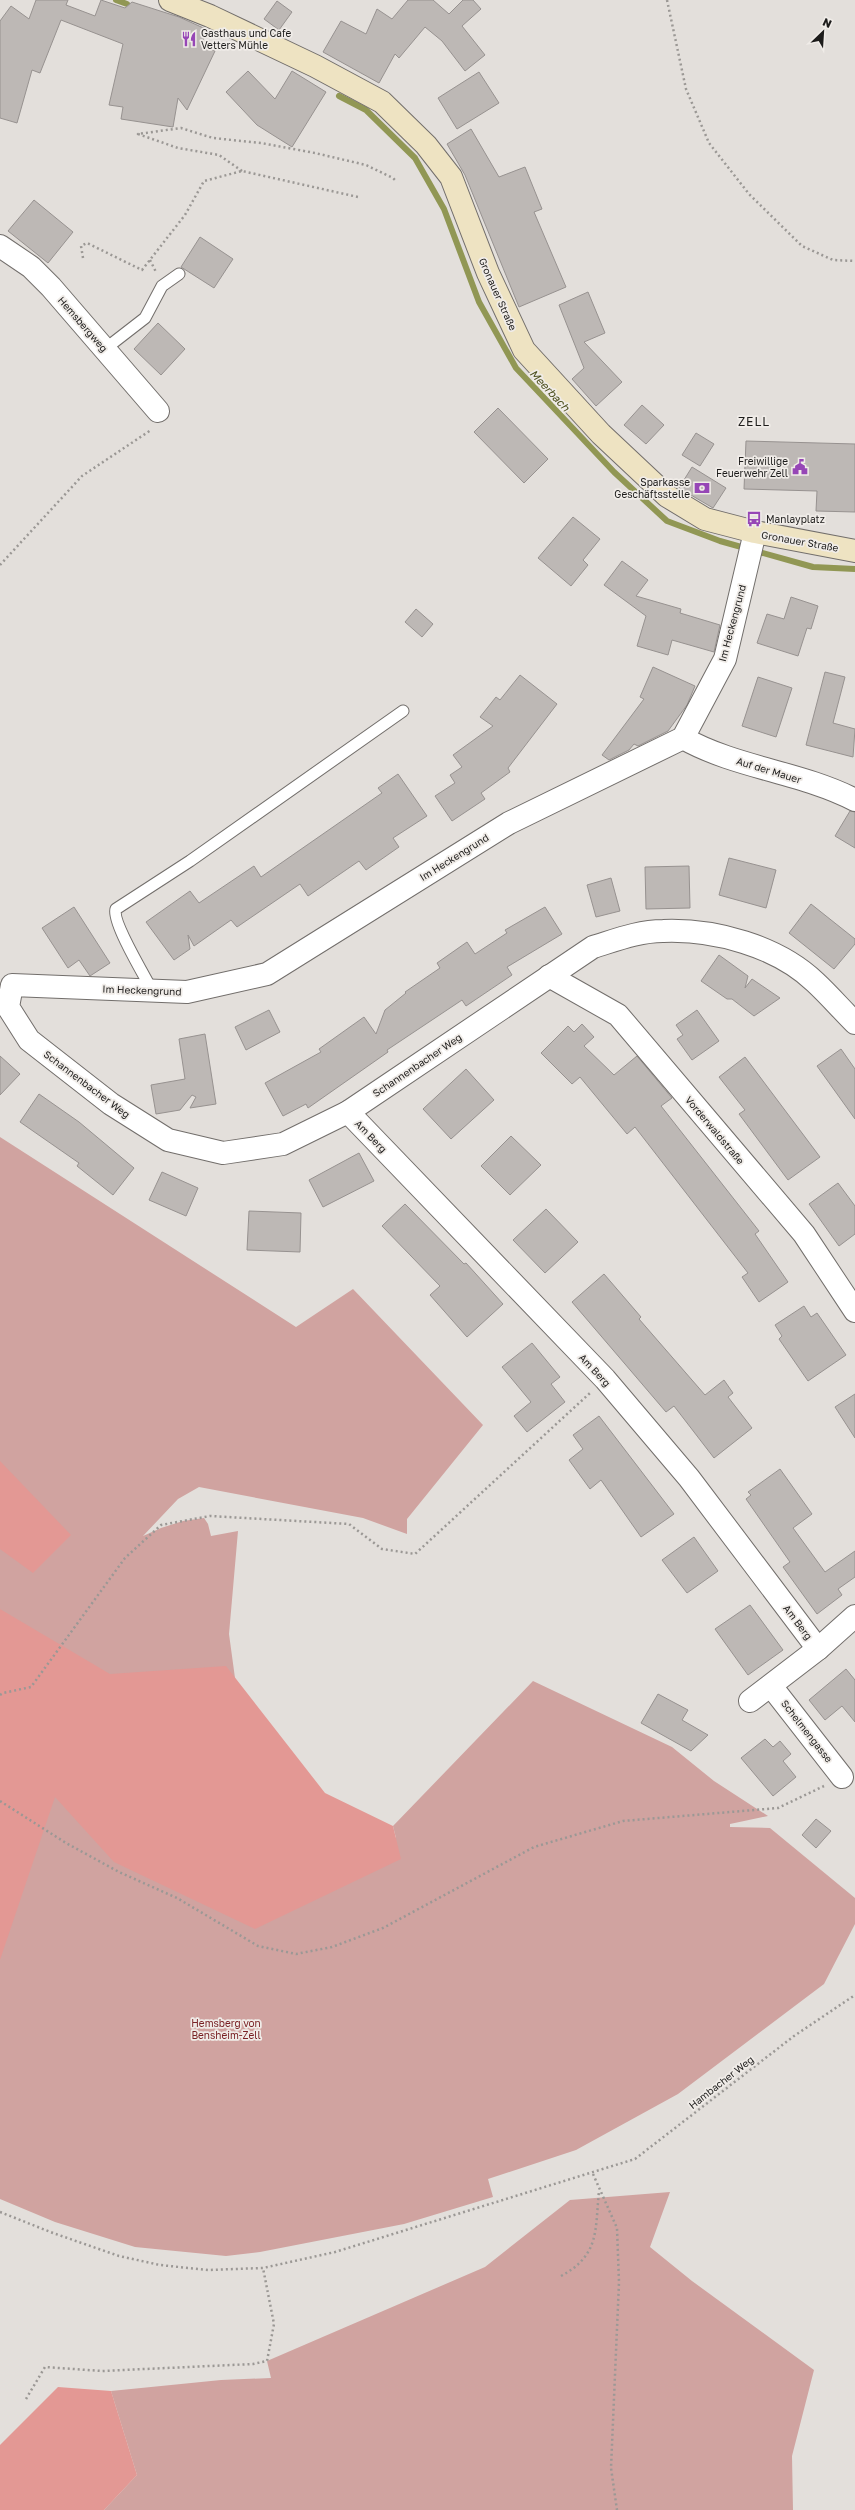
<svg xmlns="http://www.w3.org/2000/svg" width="855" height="2510" font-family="'Golos Text',sans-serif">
  <rect width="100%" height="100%" fill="#e3dfdb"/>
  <g fill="#d0a3a0">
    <polygon points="0,1137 296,1327 353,1289 483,1425 407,1519 407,1534 363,1518 199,1487 178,1499 143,1536 161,1528 183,1521 204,1518 208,1524 211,1536 238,1531 229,1634 235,1678 253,1750 396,1838 393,1826 533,1681 672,1747 714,1781 768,1816 730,1824 730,1827 770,1828 855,1898 855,1924 824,1984 678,2094 576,2150 488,2179 493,2197 404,2224 260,2252 226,2256 135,2247 55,2222 0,2199"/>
    <polygon points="670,2192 650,2247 692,2281 814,2370 792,2456 793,2510 104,2510 137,2475 111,2391 221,2380 271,2378 267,2361 485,2267 570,2200"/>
  </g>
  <g fill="#e39894">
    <polygon points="0,1461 71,1535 33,1573 0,1549"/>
    <polygon points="0,1609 110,1674 226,1666 325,1793 393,1826 401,1859 255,1929 114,1862 55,1797 0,1960"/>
    <polygon points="58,2387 111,2391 137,2475 104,2510 0,2510 0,2445"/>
  </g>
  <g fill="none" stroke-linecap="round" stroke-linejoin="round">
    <g stroke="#919754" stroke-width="6">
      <polyline points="116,0 127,4"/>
      <polyline points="339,96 366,110 415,158 444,209 479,302 516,368 614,472 667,521 720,541 813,567 855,569"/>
    </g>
  </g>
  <g fill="#bdb8b5" stroke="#979290">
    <polygon points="36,0 68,0 66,5 95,16 101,0 125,8 132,2 179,17 208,30 201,44 215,51 187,110 178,98 173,127 121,119 123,107 109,105 123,44 61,20 40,73 32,70 17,123 0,118 0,21 11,6 29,19"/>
    <polygon points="408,0 433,0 449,14 463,0 473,0 481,9 462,26 485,55 465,71 442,41 425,27 399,58 395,54 379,83 323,52 341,21 366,34 377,9 392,19"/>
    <polygon points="277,1 292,12 279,30 264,19"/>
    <polygon points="248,71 275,99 292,71 326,92 292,147 257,125 226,92"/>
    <polygon points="479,72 499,103 457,129 438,98"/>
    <polygon points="471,129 499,177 525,167 542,209 534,212 566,287 519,307 465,175 447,144"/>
    <polygon points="34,200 73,232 48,263 8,231"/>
    <polygon points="200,237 233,259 214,288 181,267"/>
    <polygon points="588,292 605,333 584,342 622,382 596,406 572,379 584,368 559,305"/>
    <polygon points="158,323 185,349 161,375 134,349"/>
    <polygon points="642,405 664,425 646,444 624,425"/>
    <polygon points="498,408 548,459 524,483 474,432"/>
    <polygon points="696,433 714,444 700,466 682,455"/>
    <polygon points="746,441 855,444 855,512 816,511 817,491 744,489"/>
    <polygon points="692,467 726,488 713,508 679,488"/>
    <polygon points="573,517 600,539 583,560 588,565 571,586 538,558"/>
    <polygon points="622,561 648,580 636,596 681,609 680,613 720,625 714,652 672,640 668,655 637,646 646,616 604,585"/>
    <polygon points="791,597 818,606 811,629 807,628 798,656 757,643 767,614 784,619"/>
    <polygon points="416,609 433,624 422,637 405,622"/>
    <polygon points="653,667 695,686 687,705 668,731 638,746 634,744 629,750 609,760 602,755 644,699 640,697"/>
    <polygon points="825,672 845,677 833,723 855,729 853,757 806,745"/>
    <polygon points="520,675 557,704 508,768 510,772 481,793 485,799 452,821 435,796 455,783 450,775 462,767 453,755 493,726 480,717 496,697 500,700"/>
    <polygon points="758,677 792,688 776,737 742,726"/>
    <polygon points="398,774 427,816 393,838 399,847 366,870 359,861 308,896 300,884 237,927 231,920 194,946 188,935 190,949 174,960 146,922 190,891 199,903 254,866 261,877 382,793 378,788"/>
    <polygon points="850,811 855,812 855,848 835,836"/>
    <polygon points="729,858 776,870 766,908 719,895"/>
    <polygon points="689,866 690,908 646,909 645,867"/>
    <polygon points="611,878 620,911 596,917 587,885"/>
    <polygon points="811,904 855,939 855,944 834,969 789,933"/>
    <polygon points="74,907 110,963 90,976 79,960 68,968 42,928"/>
    <polygon points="545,907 562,934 507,967 512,975 466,1006 462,1000 387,1050 388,1052 308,1108 306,1104 283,1116 265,1083 321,1052 319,1049 364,1017 376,1034 385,1010 406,993 405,992 440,968 437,963 467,942 475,954 507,933 505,930"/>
    <polygon points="719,955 748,976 745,988 752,979 780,998 754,1016 732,999 727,999 701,981"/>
    <polygon points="269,1010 280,1032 246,1050 235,1027"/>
    <polygon points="697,1010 719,1041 692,1060 677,1039 683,1035 676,1025"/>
    <polygon points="582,1024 594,1037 584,1046 614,1075 637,1056 672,1098 661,1106 759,1231 755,1234 788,1282 759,1302 742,1277 748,1273 635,1127 627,1134 580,1077 572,1084 541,1053 568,1026 574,1032"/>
    <polygon points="205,1034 216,1104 190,1108 196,1097 192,1095 180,1110 156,1114 151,1085 185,1079 179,1039"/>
    <polygon points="841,1049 855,1069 855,1119 817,1066"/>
    <polygon points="0,1056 20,1074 0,1095"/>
    <polygon points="745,1057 820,1157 788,1180 739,1114 745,1110 719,1077"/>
    <polygon points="466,1069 494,1100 451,1139 423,1109"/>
    <polygon points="39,1094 79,1122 134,1168 113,1195 77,1166 79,1163 20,1122"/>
    <polygon points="511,1136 541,1165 510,1195 481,1166"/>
    <polygon points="359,1153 374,1181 323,1207 309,1180"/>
    <polygon points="162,1172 198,1188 186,1216 149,1200"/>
    <polygon points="838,1183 855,1206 855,1234 839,1246 809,1204"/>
    <polygon points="405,1204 464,1264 466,1263 503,1304 467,1337 430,1295 440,1286 382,1226"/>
    <polygon points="546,1209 578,1242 545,1273 513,1240"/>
    <polygon points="249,1211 301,1213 300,1252 247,1250"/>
    <polygon points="604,1274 641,1317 639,1319 705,1395 724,1380 733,1393 728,1397 752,1428 714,1458 674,1406 666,1412 572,1302"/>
    <polygon points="804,1306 811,1317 817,1313 846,1355 808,1381 779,1339 782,1336 775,1325"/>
    <polygon points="532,1343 560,1377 551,1384 565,1402 527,1432 514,1416 531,1402 502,1367"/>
    <polygon points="855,1394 855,1438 835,1407"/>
    <polygon points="599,1416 674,1514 641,1537 601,1480 590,1489 569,1460 583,1449 573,1435"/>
    <polygon points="780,1469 812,1514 793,1528 825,1572 855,1551 855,1577 838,1589 842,1595 817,1614 783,1567 790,1562 746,1499 751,1495 748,1492"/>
    <polygon points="694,1537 718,1571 687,1593 662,1560"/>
    <polygon points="750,1605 783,1650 748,1675 715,1629"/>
    <polygon points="846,1669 855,1680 855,1722 842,1706 825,1720 809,1700"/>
    <polygon points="658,1694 688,1710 682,1720 708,1735 691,1751 641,1723"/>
    <polygon points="765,1739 773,1747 780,1741 791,1754 783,1761 796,1777 773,1796 741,1758"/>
    <polygon points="816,1819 831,1831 816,1848 802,1835"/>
  </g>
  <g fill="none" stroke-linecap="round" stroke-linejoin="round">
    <defs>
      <g id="lane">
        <polyline points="105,349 145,318 162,286 179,274"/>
        <path d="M152 990C145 977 111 920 116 909L190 861 403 711"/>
      </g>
      <g id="street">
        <polyline points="0,246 31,267 51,287 158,411"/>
        <path d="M755 532 725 659 683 738 509 823 267 974 187 992 12 985 8 1007 29 1040 111 1104 168 1140 223 1153 283 1144 348 1112 593 947C616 940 639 931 663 931 715 929 777 946 815 982 829 995 842 1010 855 1023"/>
        <path d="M683 738C736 768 801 772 855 800"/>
        <polyline points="549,976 618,1015 804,1234 855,1311"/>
        <polyline points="348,1112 605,1379 689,1478 818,1649"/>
        <polyline points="771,1686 842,1777"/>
        <polyline points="750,1701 818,1649 855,1616"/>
      </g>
      <polyline id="secondary" points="170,0 210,16 315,66 382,102 426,145 451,177 488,273 524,350 601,434 667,496 705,519 755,532 855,551"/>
    </defs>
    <use href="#lane" stroke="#726e6b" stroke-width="13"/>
    <use href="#street" stroke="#726e6b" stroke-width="24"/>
    <use href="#secondary" stroke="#726e6b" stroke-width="24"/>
    <g stroke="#9b9895" stroke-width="2.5" stroke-dasharray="2 3" stroke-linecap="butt">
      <polyline points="667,0 686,89 709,143 749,194 802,246 833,260 855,261"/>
      <polyline points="242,171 219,155 178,148 138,134 181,128 213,138 261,143 315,153 366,165 393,178 396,181"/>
      <polyline points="83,258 81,246 87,243 142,270 185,215 204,181 242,171 358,197"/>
      <polyline points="150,260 156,272"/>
      <polyline points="0,565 82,476 151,430"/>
      <polyline points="0,1695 3,1693 31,1687 125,1558 161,1525 210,1516 349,1524 382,1549 415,1554 590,1393"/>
      <polyline points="0,1801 66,1843 119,1872 177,1898 258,1946 296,1954 332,1947 383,1928 534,1847 623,1821 778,1808 824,1786"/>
      <polyline points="593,2174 617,2228 619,2282 611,2468 617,2510"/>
      <polyline points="0,2212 53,2233 119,2256 160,2265 208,2270 263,2268 335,2252 635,2159 794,2036 855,1995"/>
      <path d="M561 2276C600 2255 595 2230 599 2191"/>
      <polyline points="26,2399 45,2367 102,2371 253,2364 267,2361 274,2324 263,2268"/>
    </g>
    <use href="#lane" stroke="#fff" stroke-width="11"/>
    <use href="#street" stroke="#fff" stroke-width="22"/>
    <use href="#secondary" stroke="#eee3c2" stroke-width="22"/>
  </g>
  <defs>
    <symbol id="restaurant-bare" viewBox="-9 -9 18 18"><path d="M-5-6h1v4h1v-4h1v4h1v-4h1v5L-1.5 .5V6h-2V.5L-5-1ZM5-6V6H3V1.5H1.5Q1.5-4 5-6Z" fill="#9646b6" stroke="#f0ece8" stroke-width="2.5" paint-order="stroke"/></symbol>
    <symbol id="civic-bare" viewBox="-9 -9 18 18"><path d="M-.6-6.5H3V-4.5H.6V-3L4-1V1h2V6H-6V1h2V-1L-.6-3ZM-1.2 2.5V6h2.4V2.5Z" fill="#9646b6" stroke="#f0ece8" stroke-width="2.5" paint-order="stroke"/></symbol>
    <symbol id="bank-bare" viewBox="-9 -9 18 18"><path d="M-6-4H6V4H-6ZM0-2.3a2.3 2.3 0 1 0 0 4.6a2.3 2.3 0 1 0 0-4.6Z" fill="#9646b6" stroke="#f0ece8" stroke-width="2.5" paint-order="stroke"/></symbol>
    <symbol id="bus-bare" viewBox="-9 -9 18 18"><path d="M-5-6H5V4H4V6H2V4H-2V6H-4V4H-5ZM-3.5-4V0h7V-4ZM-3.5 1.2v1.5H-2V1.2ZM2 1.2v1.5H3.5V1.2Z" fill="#9646b6" stroke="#f0ece8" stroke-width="2.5" paint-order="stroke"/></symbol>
  </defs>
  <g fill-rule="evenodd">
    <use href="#restaurant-bare" x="178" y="28" width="22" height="22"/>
    <use href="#civic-bare" x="789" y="456" width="22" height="22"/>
    <use href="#bank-bare" x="691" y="477" width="22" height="22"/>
    <use href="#bus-bare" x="743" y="508" width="22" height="22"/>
  </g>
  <g text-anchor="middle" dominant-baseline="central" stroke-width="3.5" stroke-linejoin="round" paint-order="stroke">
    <g font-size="10" fill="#1d1c1b" stroke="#f0ece8" text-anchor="start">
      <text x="201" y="33">Gasthaus und Cafe<tspan x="201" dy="12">Vetters Mühle</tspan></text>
      <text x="788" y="461" text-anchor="end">Freiwillige<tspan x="788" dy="12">Feuerwehr Zell</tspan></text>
      <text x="690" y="482" text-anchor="end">Sparkasse<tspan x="690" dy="12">Geschäftsstelle</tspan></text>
      <text x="766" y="519">Manlayplatz</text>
    </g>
    <g font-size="10" fill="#1d1c1b" stroke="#f0ece8">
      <text transform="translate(498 294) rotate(66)">Gronauer Straße</text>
      <text transform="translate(83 324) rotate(49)">Hemsbergweg</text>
      <text transform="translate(800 541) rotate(10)">Gronauer Straße</text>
      <text transform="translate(732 623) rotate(-75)">Im Heckengrund</text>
      <text transform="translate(769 770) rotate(17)">Auf der Mauer</text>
      <text transform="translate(454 857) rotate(-32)">Im Heckengrund</text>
      <text transform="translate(142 990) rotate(2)">Im Heckengrund</text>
      <text transform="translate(417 1065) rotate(-34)">Schannenbacher Weg</text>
      <text transform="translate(87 1084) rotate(37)">Schannenbacher Weg</text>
      <text transform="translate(715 1130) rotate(50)">Vorderwaldstraße</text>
      <text transform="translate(371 1136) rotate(46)">Am Berg</text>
      <text transform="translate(595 1370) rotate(47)">Am Berg</text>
      <text transform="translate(798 1622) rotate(53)">Am Berg</text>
      <text transform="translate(807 1731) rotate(52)">Schelmengasse</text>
      <text transform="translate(721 2082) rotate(-38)">Hambacher Weg</text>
    </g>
    <g font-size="10" fill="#792225" stroke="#f0ece8">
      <text x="226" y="2023">Hemsberg von<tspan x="226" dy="12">Bensheim-Zell</tspan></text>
    </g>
    <g font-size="11" font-style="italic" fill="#4c4f1d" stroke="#f0ece8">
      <text transform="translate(550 390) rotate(47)">Meerbach</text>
    </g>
    <g font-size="12" letter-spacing="1" fill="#1d1c1b" stroke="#f0ece8">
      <text x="754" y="421">ZELL</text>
    </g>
  </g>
  <g transform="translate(823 32) rotate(25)" stroke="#f0ece8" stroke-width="3" paint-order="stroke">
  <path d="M0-3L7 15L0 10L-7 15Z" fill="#1d1c1b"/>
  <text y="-6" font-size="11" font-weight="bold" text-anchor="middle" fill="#1d1c1b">N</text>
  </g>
</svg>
